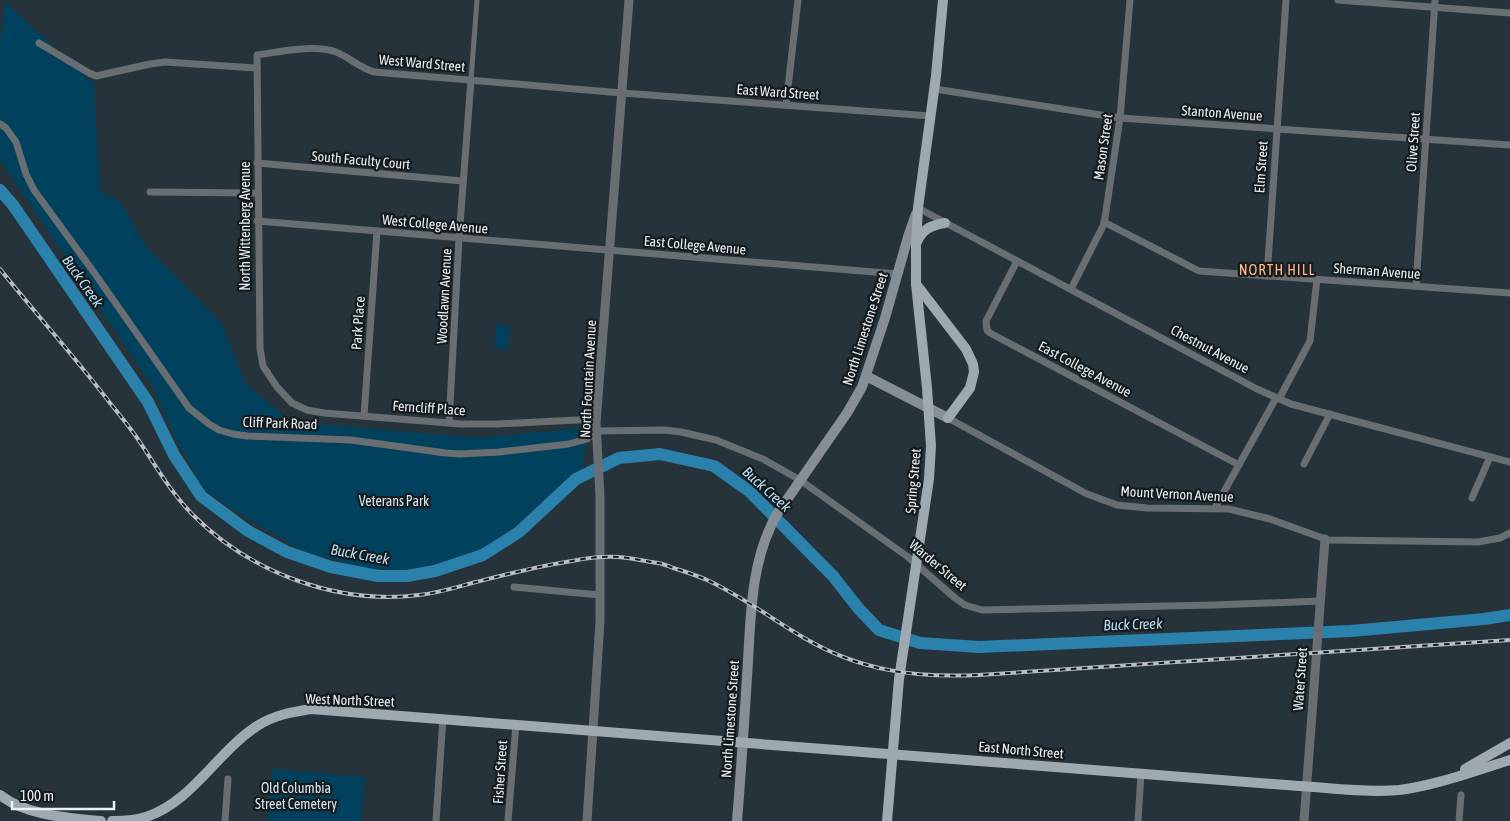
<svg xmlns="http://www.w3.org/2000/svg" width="1510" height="821" font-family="'Asap Condensed',sans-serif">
  <rect width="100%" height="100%" fill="#27333a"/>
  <g fill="#00425d">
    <polygon points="5,2 94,84 100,191 121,202 146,246 222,324 246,384 292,422 480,438 588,427 582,470 565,481 515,527 483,550 428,567 401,571 366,568 303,551 248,519 203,489 175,437 153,387 0,160 0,45"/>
    <polygon points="496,325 510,326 508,349 494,349"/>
    <polygon points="272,769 365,777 361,821 268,821"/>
  </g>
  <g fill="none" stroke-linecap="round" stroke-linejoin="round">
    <polyline stroke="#2a82ac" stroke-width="12" points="0,190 13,205 148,402 174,455 201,496 248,531 287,552 331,567 378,576 407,576 435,571 483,555 519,532 576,479 619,458 660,454 714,466 749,491 833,576 859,609 879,630 920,643 979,647 1351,631 1484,619 1510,615"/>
    <polyline stroke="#686e71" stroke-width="5" points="471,80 477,0"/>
    <g stroke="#686e71" stroke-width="7">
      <polyline points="1338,0 1510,13"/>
      <polyline points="39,43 89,73 96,76 150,64 165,62 257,68"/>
      <polyline points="935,89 1120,118 1510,145"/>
      <polyline points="786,105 798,0"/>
      <polyline points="0,124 6,128 16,142 26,174 34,190 93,271 189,408 209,424 219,430 233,434 247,436 351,440 446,453 460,454 499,452 569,444 587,439 597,431 664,430 681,432 716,440 763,459 800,480 908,557 955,598 965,605 982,610 1214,605 1321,601"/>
      <polyline points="257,163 463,181"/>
      <polyline points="150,192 257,193"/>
      <polyline points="918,208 1257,389 1291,404 1510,462"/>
      <polyline points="257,221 898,274"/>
      <polyline points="1104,222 1199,271 1510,293"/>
      <polyline points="1017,261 986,321 987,330 990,333 1239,465"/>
      <polyline points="1267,276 1286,0"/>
      <polyline points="1416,286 1435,0"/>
      <polyline points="1071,289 1104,224 1120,118 1130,0"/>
      <polyline points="1279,399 1310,341 1317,279"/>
      <polyline points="364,416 377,231"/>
      <polyline points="948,418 1087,494 1117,505 1147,508 1229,509 1270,519 1328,540 1478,542 1500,538 1510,533"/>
      <path d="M597 419 497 424H461L324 413 307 410 292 403 277 387 263 366 260 348 257 55C280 52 314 44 336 52 349 57 360 68 374 72L622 93 931 116"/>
      <polyline points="449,423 459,238 471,80"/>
      <polyline points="1304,464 1330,414"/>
      <polyline points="1472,498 1490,457"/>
      <polyline points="1215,508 1276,398"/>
      <polyline points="514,587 600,595"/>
      <polyline points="225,821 228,779"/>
      <polyline points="436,821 443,718"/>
      <polyline points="508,821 516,724"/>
      <polyline points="1138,821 1141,774"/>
      <polyline points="1459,821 1461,795"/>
    </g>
    <g stroke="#686e71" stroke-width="9">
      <polyline points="587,821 600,622 600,496 596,423 629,0"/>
      <polyline points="1304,821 1325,539"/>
    </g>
    <g stroke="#868f95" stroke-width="10">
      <polyline points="866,376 948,418"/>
      <path d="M737 821C741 773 744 725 747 677 751 622 749 563 777 514L847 413 862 387 885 318 908 237 916 214"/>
    </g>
    <g stroke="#9ea9b0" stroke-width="10">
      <path d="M917 242C922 229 932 225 945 223"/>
      <polyline points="916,284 966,349 973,364 974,372 970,388 948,418"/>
      <polyline points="1465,769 1510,743"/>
      <path d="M0 795C26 816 70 818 101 821"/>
      <path d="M112 821C123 821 136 821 146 817 192 802 217 752 257 726 274 715 292 712 311 709L1299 786C1332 788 1366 793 1399 790 1437 785 1474 771 1510 760"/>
      <polyline points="887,821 899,679 929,479 931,446 927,388 916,284 916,246 918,208 936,76 943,0"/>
    </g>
    <defs>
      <path id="rail" d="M0 269C36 314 75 357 110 403 119 414 127 424 135 435 154 462 169 491 193 515 251 573 337 605 419 595 438 593 457 587 476 582 508 574 539 566 572 561 587 558 602 556 618 557 631 558 645 561 658 563 665 564 672 568 680 570 689 573 698 576 707 580 742 596 773 620 806 639 861 671 916 678 979 675L1510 640"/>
    </defs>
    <use href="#rail" stroke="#b7bfc5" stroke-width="4"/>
    <use href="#rail" stroke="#151a1d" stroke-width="2" stroke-dasharray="5.5" stroke-linecap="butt"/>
  </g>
  <g text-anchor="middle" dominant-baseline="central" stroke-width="4.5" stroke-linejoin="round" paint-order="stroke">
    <g font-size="14" fill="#e9f0f5" stroke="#151a1d">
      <text transform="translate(422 63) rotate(5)">West Ward Street</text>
      <text transform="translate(778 92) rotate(4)">East Ward Street</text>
      <text transform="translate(1222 113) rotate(4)">Stanton Avenue</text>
      <text transform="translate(1413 142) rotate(-86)">Olive Street</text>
      <text transform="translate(1103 147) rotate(-82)">Mason Street</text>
      <text transform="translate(361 160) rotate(5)">South Faculty Court</text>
      <text transform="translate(1261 167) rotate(-86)">Elm Street</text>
      <text transform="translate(435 224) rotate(5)">West College Avenue</text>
      <text transform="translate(245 226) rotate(-90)">North Wittenberg Avenue</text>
      <text transform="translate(695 245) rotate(5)">East College Avenue</text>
      <text transform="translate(1377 271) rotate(4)">Sherman Avenue</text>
      <text transform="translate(444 296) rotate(-87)">Woodlawn Avenue</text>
      <text transform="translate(358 323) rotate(-86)">Park Place</text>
      <text transform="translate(865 329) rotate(-72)">North Limestone Street</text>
      <text transform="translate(1210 349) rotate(28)">Chestnut Avenue</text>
      <text transform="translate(1085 369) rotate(28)">East College Avenue</text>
      <text transform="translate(588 379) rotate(-87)">North Fountain Avenue</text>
      <text transform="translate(429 408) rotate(4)">Ferncliff Place</text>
      <text transform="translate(280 423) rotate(2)">Cliff Park Road</text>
      <text transform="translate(913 481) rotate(-85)">Spring Street</text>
      <text transform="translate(1177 494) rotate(3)">Mount Vernon Avenue</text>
      <text transform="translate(938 565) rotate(40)">Warder Street</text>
      <text transform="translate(1300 679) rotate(-86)">Water Street</text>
      <text transform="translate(350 700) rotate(2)">West North Street</text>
      <text transform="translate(730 719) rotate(-86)">North Limestone Street</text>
      <text transform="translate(1021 750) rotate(5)">East North Street</text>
      <text transform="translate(500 772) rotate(-86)">Fisher Street</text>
    </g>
    <g font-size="14" fill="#d3e7f3" stroke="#151a1d">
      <text x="394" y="501">Veterans Park</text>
      <text x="296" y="788">Old Columbia<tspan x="296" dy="16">Street Cemetery</tspan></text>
    </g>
    <g font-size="15" letter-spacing="1" fill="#feb88c" stroke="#151a1d">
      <text x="1277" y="269">NORTH HILL</text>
    </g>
    <g font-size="15" font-style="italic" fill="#b6def6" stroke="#151a1d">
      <text transform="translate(83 281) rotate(55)">Buck Creek</text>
      <text transform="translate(767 489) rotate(42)">Buck Creek</text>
      <text transform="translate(360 554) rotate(10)">Buck Creek</text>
      <text transform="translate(1133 624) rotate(-2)">Buck Creek</text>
    </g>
  </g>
  <path d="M12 801v8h102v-8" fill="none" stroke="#e9f0f5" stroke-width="2.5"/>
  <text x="20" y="801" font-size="15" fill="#e9f0f5" stroke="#151a1d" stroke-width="4" paint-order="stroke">100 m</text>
</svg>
